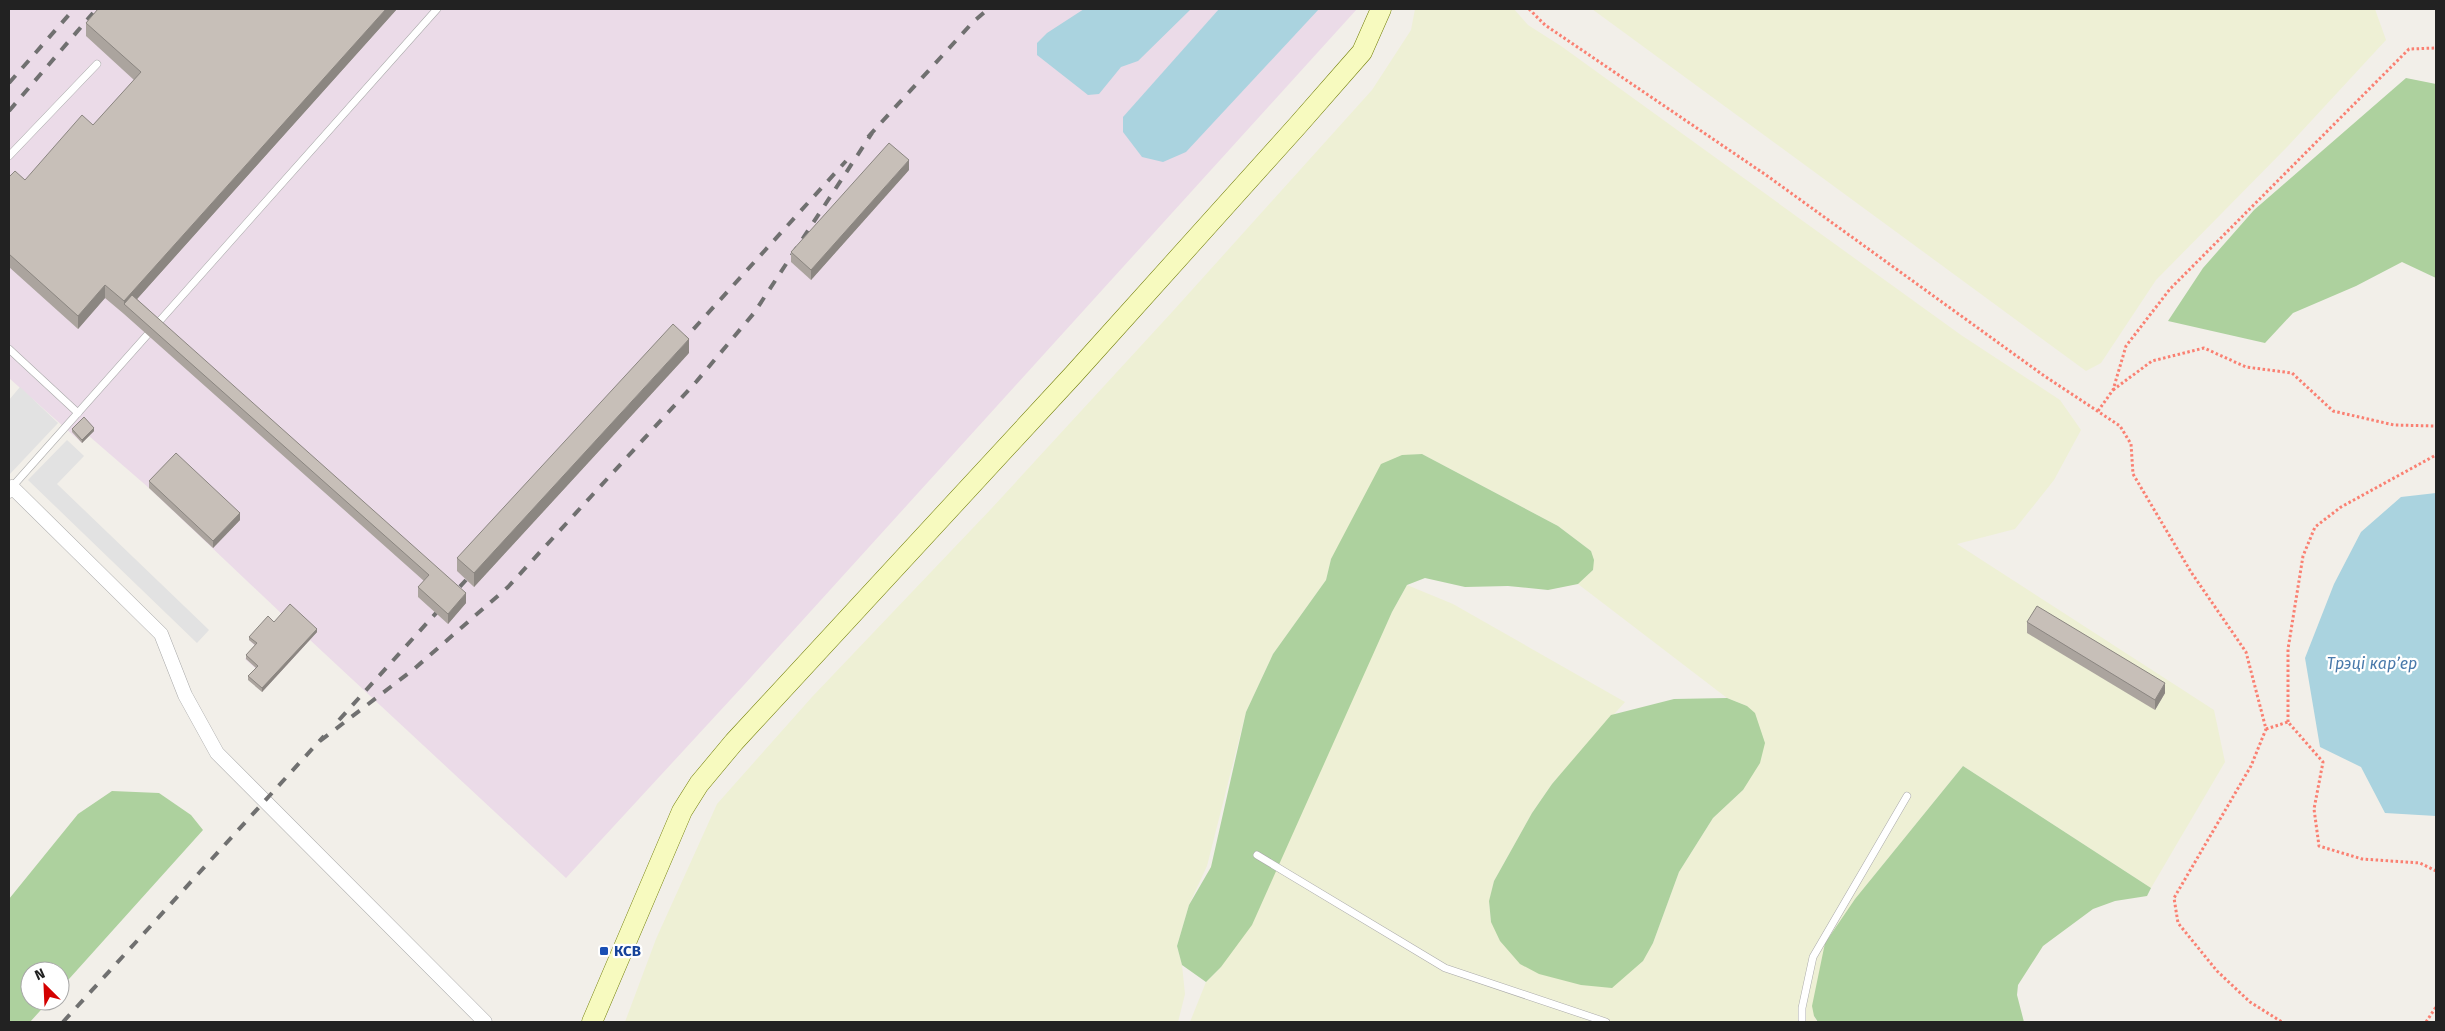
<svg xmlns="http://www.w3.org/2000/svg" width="2445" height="1031" font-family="'Fira Sans',sans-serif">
  <rect width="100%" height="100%" fill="#f2efe9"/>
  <polygon fill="#ebdbe8" points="9,9 1357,9 743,686 566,878 310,640 262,692 257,670 245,659 256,647 249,640 268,620 274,625 283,615 149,488 89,436 82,443 9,378"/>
  <g fill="#eef0d5">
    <polygon points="1415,9 1514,9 1528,25 1561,46 1857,260 1961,335 2060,400 2081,430 2054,480 2015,529 1957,544 2214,710 2225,762 2151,888 1963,766 1855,899 1825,943 1814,1016 1817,1022 1190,1022 1206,982 1221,967 1392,612 1407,585 1453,604 1625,702 1552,784 1532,813 1494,881 1489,902 1491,922 1653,943 1679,872 1713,818 1743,790 1747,706 1727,698 1578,584 1593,570 1591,551 1558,526 1422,454 1399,456 1331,559 1326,580 1273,654 1246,712 1207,866 1189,905 1177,946 1182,965 1185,994 1178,1022 625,1022 656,939 717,804 812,697 991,509 1173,311 1372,90 1411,30"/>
    <polygon points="1592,9 2375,9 2386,40 2288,146 2156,280 2101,363 2086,371"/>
  </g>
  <g fill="#add19e">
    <polygon points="2406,78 2436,84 2436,278 2402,262 2356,286 2293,313 2265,343 2168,321 2203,268 2254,210"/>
    <polygon points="1422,454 1558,526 1591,551 1594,560 1593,570 1578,584 1548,590 1508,586 1465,587 1425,578 1407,585 1392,612 1252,925 1221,967 1206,982 1182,965 1177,946 1189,905 1211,867 1246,712 1273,654 1326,580 1331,559 1381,464 1402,455"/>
    <polygon points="1727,698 1747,706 1755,713 1765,743 1760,763 1743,790 1713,818 1679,872 1653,943 1643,961 1612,988 1581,985 1539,974 1520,964 1500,941 1491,922 1489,901 1494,881 1532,813 1552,784 1611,715 1674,699"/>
    <polygon points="1963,766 2151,888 2147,896 2115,901 2093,909 2043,946 2018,985 2017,995 2024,1022 1818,1022 1814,1016 1812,1006 1825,943 1855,899"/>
    <polygon points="112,791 159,793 191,815 203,830 60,989 60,971 30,971 30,1001 49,1001 30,1022 9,1022 9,899 78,814"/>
  </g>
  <g fill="#e2e2e2">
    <polygon points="20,387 58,423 9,475 9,400"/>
    <polygon points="67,440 84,456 57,484 209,630 197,643 28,480"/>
  </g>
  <g fill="#aad3df">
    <polygon points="1084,9 1191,9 1138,61 1121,67 1099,94 1088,95 1037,55 1037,43 1047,33"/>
    <polygon points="1219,9 1319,9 1186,152 1163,162 1142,157 1123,132 1123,117"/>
    <polygon points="2436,493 2436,816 2385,813 2361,767 2320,747 2305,658 2334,584 2361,532 2401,497"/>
  </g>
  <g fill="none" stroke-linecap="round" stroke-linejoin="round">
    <defs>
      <g id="lane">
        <polyline points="9,156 97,64"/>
        <polyline points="9,349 78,413"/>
        <polyline points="12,487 437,9"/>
        <polyline points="1257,855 1445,968 1606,1022"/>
        <polyline points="1802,1022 1802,1008 1813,957 1907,796"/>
      </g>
      <polyline id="street" points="9,491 12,487 161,634 185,695 217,753 485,1022"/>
      <polyline id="secondary" points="592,1022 682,811 699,784 734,742 1074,374 1298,125 1362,52 1381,9"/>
    </defs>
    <use href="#lane" stroke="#a9a9a9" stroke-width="8"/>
    <use href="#street" stroke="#a9a9a9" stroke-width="15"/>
    <use href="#secondary" stroke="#707d05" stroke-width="21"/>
    <g stroke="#fa8072" stroke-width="3" stroke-dasharray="2.5 2.5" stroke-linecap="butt">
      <polyline points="1529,9 1545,25 1766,175 2043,375 2120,426 2131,444 2133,474 2191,572 2246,652 2266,729 2251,766 2174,898 2178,923 2217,971 2250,1002 2282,1022"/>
      <polyline points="2113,390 2152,361 2204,348 2246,367 2292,373 2333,411 2394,425 2436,426"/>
      <polyline points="2098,411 2113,390 2126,346 2170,289 2409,49 2436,48"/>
      <polyline points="2288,722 2288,649 2303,556 2315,527 2341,507 2436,455"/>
      <polyline points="2266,729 2288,722 2323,762 2314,809 2319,846 2362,859 2420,863 2436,871"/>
      <polyline points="2426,1022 2436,1007"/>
    </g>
    <use href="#lane" stroke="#fff" stroke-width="7"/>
    <use href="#street" stroke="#fff" stroke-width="14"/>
    <use href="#secondary" stroke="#f7fabf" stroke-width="20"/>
    <g stroke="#707070" stroke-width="4" stroke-dasharray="10 10" stroke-linecap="butt">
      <polyline points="9,83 74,9"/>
      <polyline points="9,111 93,13"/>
      <polyline points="868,137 973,22 988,9"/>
      <polyline points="680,344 846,161"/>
      <polyline points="339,720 466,580"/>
      <polyline points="320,741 414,669 508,587 696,382 754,313 872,133"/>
      <polyline points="63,1022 324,736"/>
    </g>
  </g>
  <g fill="#aba49e">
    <polygon points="98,9 397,9 137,299 466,603 448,624 418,597 418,587 424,581 124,314 105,298 78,329 9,267 9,177 25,180 93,125 134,80 86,36 86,23"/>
    <polygon points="909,170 811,280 791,262 791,252"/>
    <polygon points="689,353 474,587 457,571 457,558"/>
    <polygon points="72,429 94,431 82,443 72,432"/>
    <polygon points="149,481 240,520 213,548 149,488"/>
    <polygon points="274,622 317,632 262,692 248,680 248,676 256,668 246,659 246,655 255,645 249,640 249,637"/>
    <polygon points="2027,622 2165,693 2155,710 2027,633"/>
  </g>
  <g fill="#8b8681">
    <polygon points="386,9 397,9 129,308 124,304 124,314 124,301"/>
    <polygon points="909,160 909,170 811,280 811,270"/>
    <polygon points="105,285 105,298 78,329 78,316"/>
    <polygon points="689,339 689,353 474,587 474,573"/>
    <polygon points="94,428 94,431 82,443 82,440"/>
    <polygon points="240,513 240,520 213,548 213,541"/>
    <polygon points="466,593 466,603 448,624 448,614"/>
    <polygon points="317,629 317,632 262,692 262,688"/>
    <polygon points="2165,683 2165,693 2155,710 2155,700"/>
  </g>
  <g fill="#c7bfb8" stroke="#8b8681">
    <polygon points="98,9 386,9 124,301 105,285 78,316 9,254 9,177 15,171 25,180 82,115 93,125 141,72 86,23"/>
    <polygon points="889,143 909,160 811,270 791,252"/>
    <polygon points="132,295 466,593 448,614 418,587 429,575 124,304"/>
    <polygon points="673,324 689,339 474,573 457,558"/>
    <polygon points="84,417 94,428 82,440 72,429"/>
    <polygon points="176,453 240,513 213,541 149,481"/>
    <polygon points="290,604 317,629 262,688 248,676 258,666 246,655 257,643 249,637 268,616 274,622"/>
    <polygon points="2037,606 2165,683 2155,700 2027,622"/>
  </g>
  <rect fill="#1a4fb4" stroke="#fff" stroke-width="2" x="599" y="946" width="10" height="10" rx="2.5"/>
  <g text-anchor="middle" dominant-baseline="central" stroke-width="4.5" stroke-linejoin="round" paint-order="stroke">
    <g font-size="15" font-weight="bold" fill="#164399" stroke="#fff" text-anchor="start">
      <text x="614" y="951">КСВ</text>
    </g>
    <g font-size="16" font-style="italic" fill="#4a7aab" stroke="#fff">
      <text x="2372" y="663">Трэці карʼер</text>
    </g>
  </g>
  <rect width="2445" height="1031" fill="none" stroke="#222222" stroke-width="20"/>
  <g transform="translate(45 986) rotate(336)"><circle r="24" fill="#ffffff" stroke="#a7a7a7"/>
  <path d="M0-4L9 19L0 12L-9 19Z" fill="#d40000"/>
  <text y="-8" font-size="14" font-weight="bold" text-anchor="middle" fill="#222222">N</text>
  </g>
</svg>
